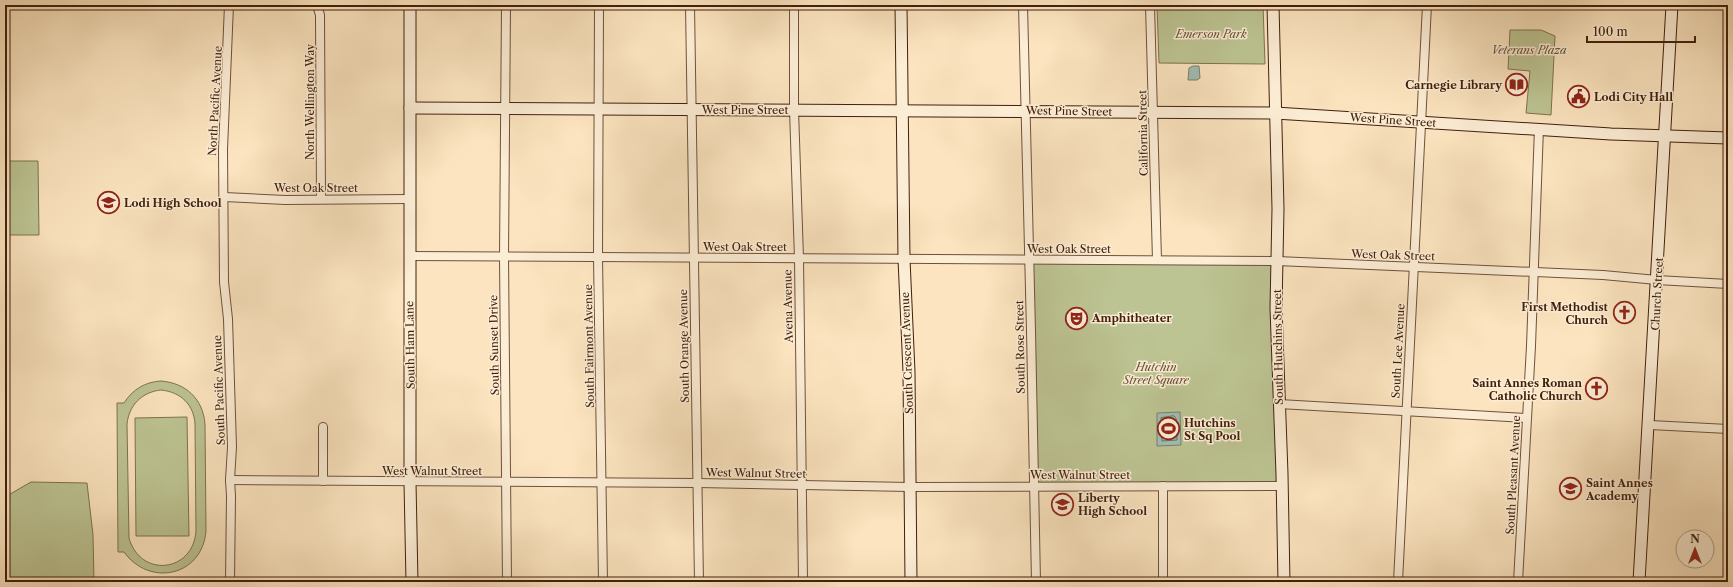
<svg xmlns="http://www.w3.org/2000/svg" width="1733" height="587" font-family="'Libre Caslon Text',serif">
  <rect width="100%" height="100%" fill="#fbe4bf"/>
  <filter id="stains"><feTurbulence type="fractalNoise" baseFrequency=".005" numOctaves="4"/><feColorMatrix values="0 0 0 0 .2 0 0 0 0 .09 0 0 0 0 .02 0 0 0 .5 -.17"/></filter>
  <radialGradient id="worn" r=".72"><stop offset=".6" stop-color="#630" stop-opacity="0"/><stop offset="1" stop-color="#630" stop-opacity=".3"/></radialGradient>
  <g fill="#bdc493" stroke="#7f7250" fill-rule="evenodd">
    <polygon points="1157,5 1263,5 1265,64 1159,63"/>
    <polygon points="1510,30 1541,30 1555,36 1551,115 1526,113 1530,71 1508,69"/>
    <polygon points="5,161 38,161 39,235 5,235"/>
    <polygon points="1029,260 1277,261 1283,486 1035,486"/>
    <path d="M161 381C186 383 203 399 205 424L206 531C202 577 149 587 124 552H118L117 403H124C133 389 145 382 161 381ZM161 390C181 392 194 405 195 424L196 531C193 573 140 578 129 538L127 424C129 405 142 392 161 390Z"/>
    <polygon points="187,417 189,536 136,536 135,418"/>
    <polygon points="31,482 87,483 93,535 94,582 5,582 5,497"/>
  </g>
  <g fill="#9fbeb2" stroke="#797f70">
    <polygon points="1193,66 1199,66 1200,78 1197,80 1188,80 1189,68"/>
    <polygon points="1180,412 1181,445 1157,446 1157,413"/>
  </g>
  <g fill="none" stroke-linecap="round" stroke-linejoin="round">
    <polygon stroke="#706f5f" stroke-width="1" points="1174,416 1176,418 1177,440 1162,441 1161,418"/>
    <defs>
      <g id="street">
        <polyline points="229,5 223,149 224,282 228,319 232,447 230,480 231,496 230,582"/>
        <polyline points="317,5 320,15 321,199"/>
        <polyline points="506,5 504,257 507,582"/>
        <polyline points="599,5 598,257 603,582"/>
        <polyline points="690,5 699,582"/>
        <polyline points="794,5 794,110 799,258 803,582"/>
        <polyline points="1023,5 1031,331 1036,582"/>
        <polyline points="1150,5 1157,260"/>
        <polyline points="224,197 285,200 409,199"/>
        <polyline points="409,256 1277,261 1603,275 1657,280 1728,284"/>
        <polyline points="1279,404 1526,418"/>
        <polyline points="1650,425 1728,429"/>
        <polyline points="323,427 323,481"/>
        <polyline points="230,480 698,483 910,487 1283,486"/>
        <polyline points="1163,486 1163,582"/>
        <polyline points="1398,582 1427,5"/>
        <polyline points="1518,582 1531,346 1539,128"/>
      </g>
      <g id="secondary">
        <polyline points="410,5 410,482 412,582"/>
        <polyline points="901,5 904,259 909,372 911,582"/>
        <polyline points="1273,5 1278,209 1276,308 1282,474 1284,582"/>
        <polyline points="410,108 1275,113 1611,134 1728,138"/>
        <polyline points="1639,582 1672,5"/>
      </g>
    </defs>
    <use href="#street" stroke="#705139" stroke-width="10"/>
    <use href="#secondary" stroke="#41200c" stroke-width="13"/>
    <use href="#street" stroke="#fcedd5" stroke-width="8"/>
    <use href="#secondary" stroke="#fcedd5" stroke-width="11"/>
  </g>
  <defs>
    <symbol id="library-ring" viewBox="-11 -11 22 22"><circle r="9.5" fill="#fcedd5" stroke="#8f2418" stroke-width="1.5"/><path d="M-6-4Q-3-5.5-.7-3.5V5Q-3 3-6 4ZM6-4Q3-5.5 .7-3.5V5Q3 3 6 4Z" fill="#8f2418"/></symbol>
    <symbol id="civic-ring" viewBox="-11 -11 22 22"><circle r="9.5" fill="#fcedd5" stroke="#8f2418" stroke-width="1.5"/><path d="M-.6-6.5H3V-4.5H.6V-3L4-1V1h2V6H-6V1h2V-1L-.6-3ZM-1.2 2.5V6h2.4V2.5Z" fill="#8f2418"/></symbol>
    <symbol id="school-ring" viewBox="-11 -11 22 22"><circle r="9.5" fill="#fcedd5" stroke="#8f2418" stroke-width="1.5"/><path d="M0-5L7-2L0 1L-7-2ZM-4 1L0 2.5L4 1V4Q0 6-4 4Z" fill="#8f2418"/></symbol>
    <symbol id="church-ring" viewBox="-11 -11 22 22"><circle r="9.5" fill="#fcedd5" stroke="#8f2418" stroke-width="1.5"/><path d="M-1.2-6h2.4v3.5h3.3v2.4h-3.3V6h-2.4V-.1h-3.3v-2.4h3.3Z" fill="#8f2418"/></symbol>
    <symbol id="theatre-ring" viewBox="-11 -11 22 22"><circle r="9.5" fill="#fcedd5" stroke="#8f2418" stroke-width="1.5"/><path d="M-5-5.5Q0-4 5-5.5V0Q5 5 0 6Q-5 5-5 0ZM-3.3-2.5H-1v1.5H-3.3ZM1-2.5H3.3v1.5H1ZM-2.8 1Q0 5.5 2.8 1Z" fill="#8f2418"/></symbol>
    <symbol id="stadium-ring" viewBox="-11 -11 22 22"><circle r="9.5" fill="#fcedd5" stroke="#8f2418" stroke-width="1.5"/><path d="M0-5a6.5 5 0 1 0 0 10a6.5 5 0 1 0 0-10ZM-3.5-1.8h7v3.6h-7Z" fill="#8f2418"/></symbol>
  </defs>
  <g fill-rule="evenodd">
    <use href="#library-ring" x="1504" y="72" width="25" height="25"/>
    <use href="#civic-ring" x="1566" y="84" width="25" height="25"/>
    <use href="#school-ring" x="96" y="190" width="25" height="25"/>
    <use href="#church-ring" x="1612" y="300" width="25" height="25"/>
    <use href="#theatre-ring" x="1064" y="306" width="25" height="25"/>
    <use href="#church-ring" x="1584" y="376" width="25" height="25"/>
    <use href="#stadium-ring" x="1156" y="416" width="25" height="25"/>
    <use href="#school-ring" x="1558" y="476" width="25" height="25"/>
    <use href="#school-ring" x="1050" y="492" width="25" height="25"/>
  </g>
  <g text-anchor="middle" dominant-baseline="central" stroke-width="3" stroke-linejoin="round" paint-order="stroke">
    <g font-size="11" font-style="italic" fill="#665134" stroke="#fcedd5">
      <text x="1211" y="34">Emerson Park</text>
      <text x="1529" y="50">Veterans Plaza</text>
      <text x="1156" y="367">Hutchin<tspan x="1156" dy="13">Street Square</tspan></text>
    </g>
    <g font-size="11" font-weight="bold" fill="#41200c" stroke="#fcedd5" text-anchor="start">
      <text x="1502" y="85" text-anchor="end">Carnegie Library</text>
      <text x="1594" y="97">Lodi City Hall</text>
      <text x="124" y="203">Lodi High School</text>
      <text x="1608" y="307" text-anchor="end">First Methodist<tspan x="1608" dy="13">Church</tspan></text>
      <text x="1092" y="318">Amphitheater</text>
      <text x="1582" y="383" text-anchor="end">Saint Annes Roman<tspan x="1582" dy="13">Catholic Church</tspan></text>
      <text x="1184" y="423">Hutchins<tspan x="1184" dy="13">St Sq Pool</tspan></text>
      <text x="1586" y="483">Saint Annes<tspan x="1586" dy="13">Academy</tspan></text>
      <text x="1078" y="498">Liberty<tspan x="1078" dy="13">High School</tspan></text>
    </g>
    <g font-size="11" fill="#41200c" stroke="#fcedd5">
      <text transform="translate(215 101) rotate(-87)">North Pacific Avenue</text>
      <text transform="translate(310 102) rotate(-90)">North Wellington Way</text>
      <text x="745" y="110">West Pine Street</text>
      <text transform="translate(1069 111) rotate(1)">West Pine Street</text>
      <text transform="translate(1393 120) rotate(4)">West Pine Street</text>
      <text transform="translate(1143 133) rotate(-91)">California Street</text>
      <text x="316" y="188">West Oak Street</text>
      <text x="745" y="247">West Oak Street</text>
      <text x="1069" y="249">West Oak Street</text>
      <text transform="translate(1393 255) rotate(2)">West Oak Street</text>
      <text transform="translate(1657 294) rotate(-87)">Church Street</text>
      <text transform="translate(788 306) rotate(-91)">Avena Avenue</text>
      <text transform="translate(410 345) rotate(-91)">South Ham Lane</text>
      <text transform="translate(494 345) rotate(-91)">South Sunset Drive</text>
      <text transform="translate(589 346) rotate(-91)">South Fairmont Avenue</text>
      <text transform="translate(684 346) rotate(-91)">South Orange Avenue</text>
      <text transform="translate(1020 347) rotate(-91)">South Rose Street</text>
      <text transform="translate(1278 347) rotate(-91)">South Hutchins Street</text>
      <text transform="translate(1398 351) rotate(-87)">South Lee Avenue</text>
      <text transform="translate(907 353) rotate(-92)">South Crescent Avenue</text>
      <text transform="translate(219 390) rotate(-92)">South Pacific Avenue</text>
      <text x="432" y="471">West Walnut Street</text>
      <text transform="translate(756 473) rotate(1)">West Walnut Street</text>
      <text x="1080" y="475">West Walnut Street</text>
      <text transform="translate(1513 475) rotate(-87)">South Pleasant Avenue</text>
    </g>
  </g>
  <rect width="1733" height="587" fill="none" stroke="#fbe4bf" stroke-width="20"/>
  <rect x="6" y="6" width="1721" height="575" fill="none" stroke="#41200c" stroke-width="2"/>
  <rect x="10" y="10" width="1713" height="567" fill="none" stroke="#41200c"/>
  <g transform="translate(1695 549)"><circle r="19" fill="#fcedd5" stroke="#b19b85"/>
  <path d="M0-3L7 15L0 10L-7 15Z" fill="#8f2418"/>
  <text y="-6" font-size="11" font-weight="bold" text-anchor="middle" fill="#41200c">N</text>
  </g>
  <path d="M1587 36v6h108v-6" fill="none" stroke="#41200c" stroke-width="2"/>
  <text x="1593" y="36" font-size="12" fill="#41200c" stroke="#fcedd5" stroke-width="3" paint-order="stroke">100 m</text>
  <rect width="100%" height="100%" filter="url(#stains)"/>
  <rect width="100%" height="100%" fill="url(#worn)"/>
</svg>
